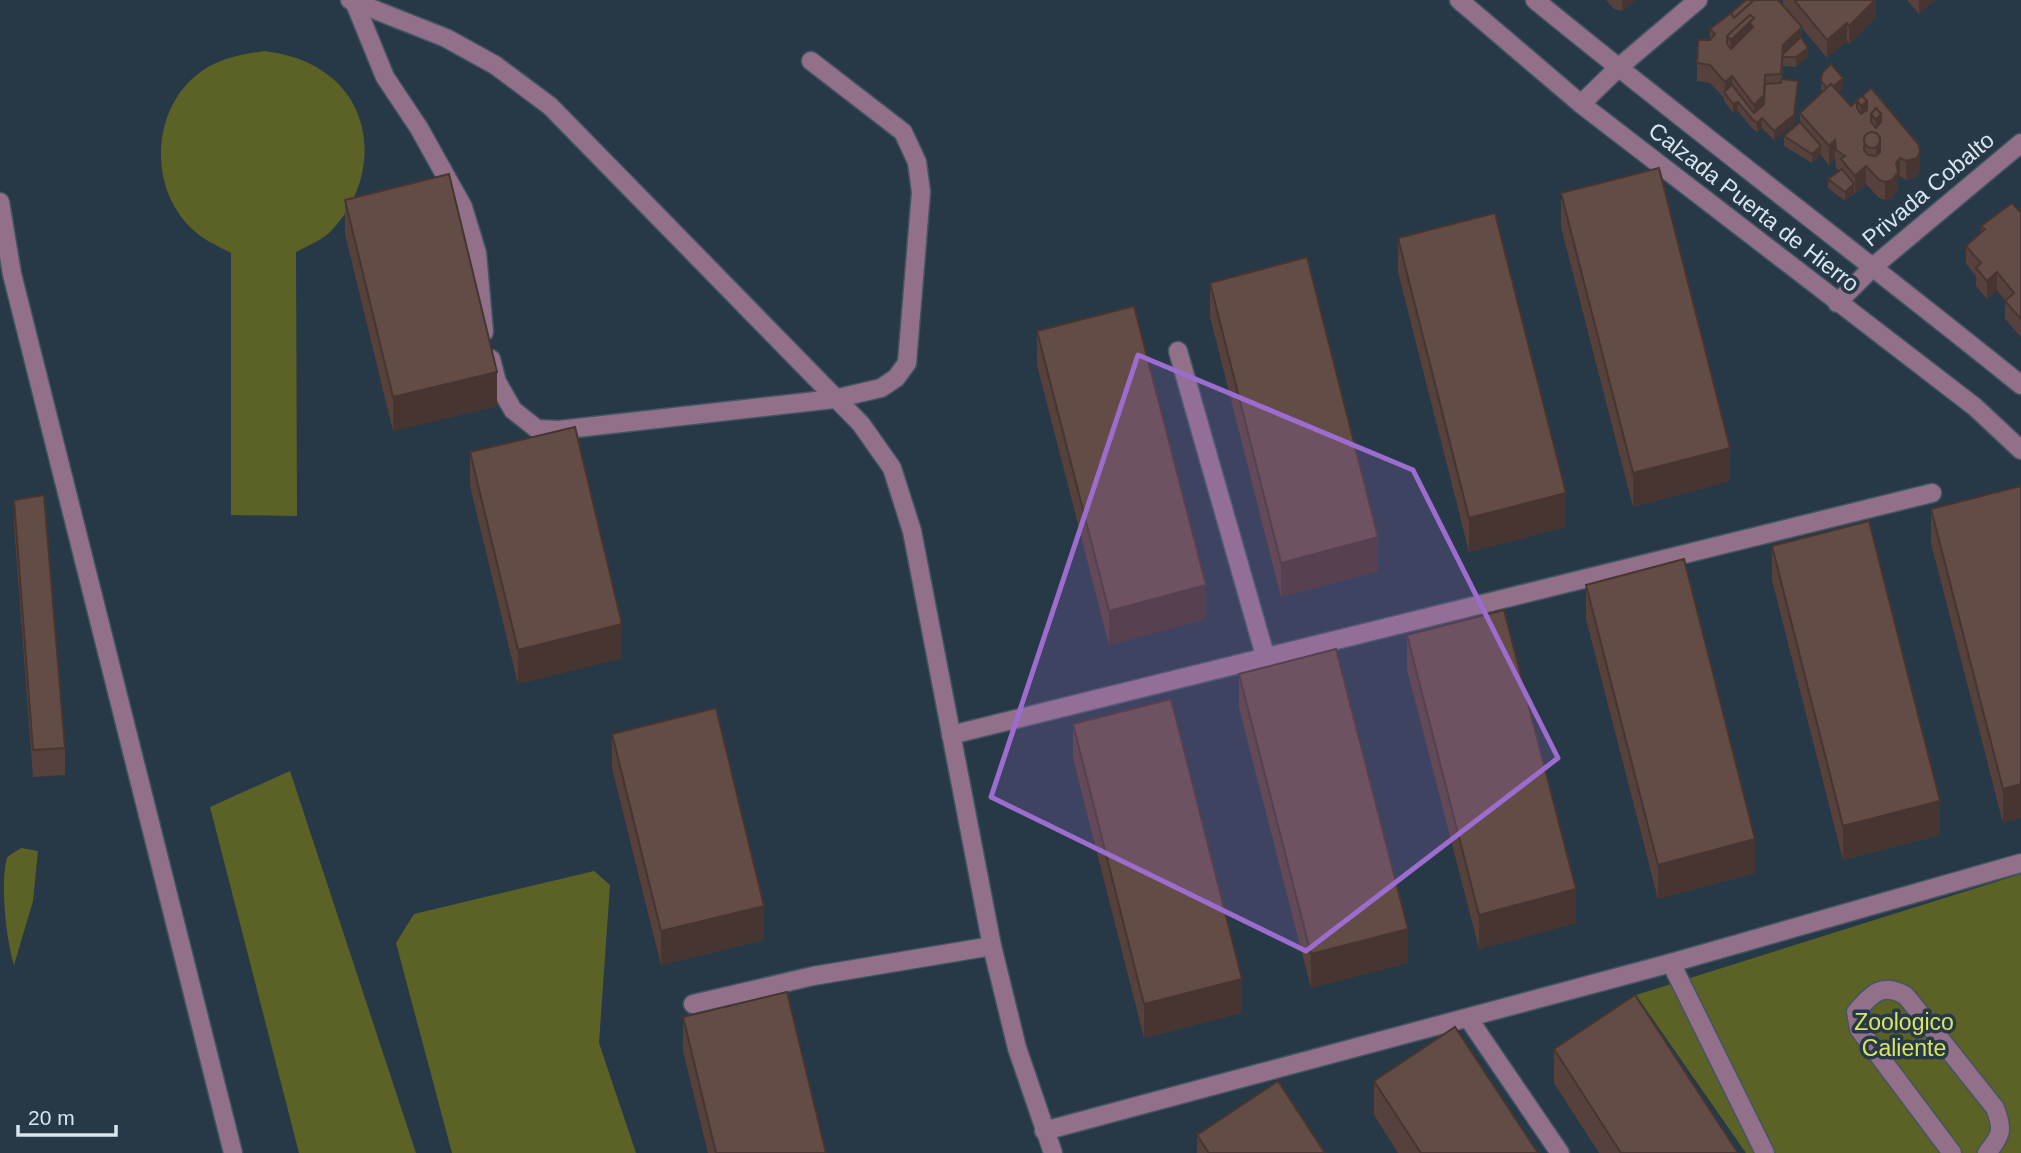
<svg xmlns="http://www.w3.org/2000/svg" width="2021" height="1153" font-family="Helvetica,sans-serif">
  <rect width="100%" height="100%" fill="#273947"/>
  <g fill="#5c6225">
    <path d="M265 51C283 54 299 57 316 67 380 103 377 186 329 233 320 241 307 246 296 252L297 516 231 515V253C217 246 202 239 190 227 146 183 152 100 208 67 226 57 244 54 265 51Z"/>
    <polygon points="290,771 416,1153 299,1153 210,807"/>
    <path d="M21 848 38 851 33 901 14 965C6 939 0 881 7 858 10 854 17 851 21 848Z"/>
    <polygon points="594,871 610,885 599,1043 636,1153 452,1153 396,943 414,914"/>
    <polygon points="2021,874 2021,1153 1746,1153 1636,995"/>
  </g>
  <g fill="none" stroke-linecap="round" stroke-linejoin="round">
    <defs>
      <g id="minor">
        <polyline points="350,0 446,38 495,65 550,106 861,424 892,468 912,531 992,946 1017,1048 1053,1153"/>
        <polyline points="1459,0 1581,104 1975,407 2021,450"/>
        <path d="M1535 0C1695 131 1860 255 2021 385"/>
        <polyline points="354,1 385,77 419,128 463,207 477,253 484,332"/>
        <polyline points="1581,104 1618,68 1698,0"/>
        <polyline points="0,202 12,274 233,1153"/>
        <polyline points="1837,303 1874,266 2021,143"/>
        <polyline points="1178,351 1266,659"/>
        <polyline points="491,359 497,382 513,410 537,429 559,430 834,399 881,388 896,378 907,363 921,192 917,162 903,132 811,61"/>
        <polyline points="951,735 1932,493"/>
        <polyline points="1671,963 1765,1153"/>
        <polyline points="693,1004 813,976 992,946"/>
        <polyline points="1468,1018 1560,1153"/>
        <polyline points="1044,1131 1671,963 2021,863"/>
        <path d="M1952 1153 1859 1029 1856 1012C1872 993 1883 982 1906 996L1995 1108C2004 1131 2001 1135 1987 1153"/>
      </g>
    </defs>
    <use href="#minor" stroke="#435562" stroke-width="21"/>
    <use href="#minor" stroke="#92708a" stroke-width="18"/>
  </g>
  <g fill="#56413c">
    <polygon points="1606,0 1635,0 1622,11 1614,9"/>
    <polygon points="1783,0 1876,0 1876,17 1849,44 1847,41 1827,58 1802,28 1802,39 1808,57 1796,67 1783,66 1782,79 1798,90 1794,124 1774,140 1762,128 1757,132 1752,128 1738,111 1733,113 1724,101 1724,98 1710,83 1697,81 1697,63 1710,40 1710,29 1783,5"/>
    <polygon points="1907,0 1935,0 1919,14"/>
    <polygon points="1822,73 1843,87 1838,92 1851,106 1871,88 1920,170 1917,177 1906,180 1900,176 1898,179 1898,190 1892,198 1885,200 1879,198 1866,184 1845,201 1828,188 1828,179 1840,171 1836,168 1835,158 1829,165 1821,155 1812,163 1784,146 1784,136 1800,122 1800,113 1823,92 1821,90"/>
    <polygon points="1561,193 1730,481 1633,507 1561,227"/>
    <polygon points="345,200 497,406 393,431 345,234"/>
    <polygon points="2021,209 2021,337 2005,319 2005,300 1997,290 1987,299 1976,286 1976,276 1966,264 1966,246 1981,232 1981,226"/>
    <polygon points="1398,238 1566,527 1469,552 1398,272"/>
    <polygon points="1210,283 1378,571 1281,597 1210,317"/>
    <polygon points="1037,331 1206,619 1109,645 1037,365"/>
    <polygon points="470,452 622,658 518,684 470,486"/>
    <polygon points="2021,486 2021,818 2003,823 1931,543 1931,509"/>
    <polygon points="14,500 65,748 65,775 33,777 14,526"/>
    <polygon points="1772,546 1940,835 1843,860 1772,580"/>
    <polygon points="1586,585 1755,873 1658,899 1586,619"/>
    <polygon points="1407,635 1576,923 1479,949 1407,669"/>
    <polygon points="1239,674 1408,963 1311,988 1239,708"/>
    <polygon points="1073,724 1242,1013 1144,1038 1073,758"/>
    <polygon points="612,734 764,940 661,965 612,768"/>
    <polygon points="683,1017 826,1153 708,1153 683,1051"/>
    <polygon points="1554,1049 1738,1153 1599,1153 1554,1083"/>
    <polygon points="1374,1081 1538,1153 1398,1153 1374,1115"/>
    <polygon points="1197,1135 1325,1153 1197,1153"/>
  </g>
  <g fill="#463531">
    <polygon points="1622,0 1635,0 1622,11"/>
    <polygon points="1764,0 1754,45 1731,67 1731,40"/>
    <polygon points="1875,0 1876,0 1876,17 1849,44 1849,26"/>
    <polygon points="1919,0 1935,0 1919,14"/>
    <polygon points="1847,23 1847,41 1827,58 1827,40"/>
    <polygon points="1802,27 1802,45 1783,57 1781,92 1783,45"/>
    <polygon points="1808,48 1808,57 1796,67 1796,57"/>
    <polygon points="1765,75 1764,113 1754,120 1754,105"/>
    <polygon points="1732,76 1732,95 1725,94 1725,82"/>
    <polygon points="1843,78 1843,87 1829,99 1829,90"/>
    <polygon points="1798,81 1798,90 1794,124 1774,140 1774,131"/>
    <polygon points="1867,101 1867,128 1861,132 1861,106"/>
    <polygon points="1738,102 1738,111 1733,113 1733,104"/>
    <polygon points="1881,114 1880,170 1876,174 1876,120"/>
    <polygon points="1762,118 1762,128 1757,132 1757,123"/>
    <polygon points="1835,140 1835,158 1829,165 1829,146"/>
    <polygon points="1821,146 1821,155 1812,163 1812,154"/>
    <polygon points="1920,152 1920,170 1917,177 1906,180 1906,161"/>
    <polygon points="1900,158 1900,176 1898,179 1898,190 1892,198 1885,200 1885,182 1896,163"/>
    <polygon points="1866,166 1866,184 1855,194 1855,176"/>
    <polygon points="1854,184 1854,193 1845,201 1845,192"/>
    <polygon points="1997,272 1997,290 1987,299 1987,281"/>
    <polygon points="497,372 497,406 393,431 393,397"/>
    <polygon points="1730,448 1730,481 1633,507 1633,473"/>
    <polygon points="1566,493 1566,527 1469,552 1469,518"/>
    <polygon points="1378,537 1378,571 1281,597 1281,563"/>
    <polygon points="1206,585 1206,619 1109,645 1109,611"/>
    <polygon points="622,624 622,658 518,684 518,650"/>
    <polygon points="2021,784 2021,818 2003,823 2003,789"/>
    <polygon points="1940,801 1940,835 1843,860 1843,826"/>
    <polygon points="1755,839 1755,873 1658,899 1658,865"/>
    <polygon points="1576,889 1576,923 1479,949 1479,915"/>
    <polygon points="764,906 764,940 661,965 661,931"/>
    <polygon points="1408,929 1408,963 1311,988 1311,954"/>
    <polygon points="1242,979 1242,1013 1144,1038 1144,1004"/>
  </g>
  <g fill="#644c46" stroke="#463531" stroke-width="2" fill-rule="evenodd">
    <polygon points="1746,0 1754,0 1734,18 1731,13"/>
    <path d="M1754 0H1778L1802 27 1783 45 1781 74 1765 75 1764 95 1754 105 1732 76 1725 82 1710 65 1697 63 1698 40H1710L1715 34 1710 29 1731 13 1734 18ZM1750 15 1754 18 1731 41 1750 23 1753 27 1731 49 1727 44V36Z"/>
    <polygon points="1794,0 1875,0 1849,26 1847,23 1827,40"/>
    <polygon points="1750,15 1754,18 1731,40 1727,36"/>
    <polygon points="1801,37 1808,48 1796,57 1783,57 1783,54"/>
    <polygon points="1831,64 1843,78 1833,87 1831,84 1827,88 1821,81 1822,73"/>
    <polygon points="1782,79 1798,81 1794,115 1774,131 1762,118 1757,123 1752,119 1738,102 1733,104 1724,92 1732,85 1754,113 1764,104 1765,84 1781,83"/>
    <path d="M1831 84 1851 106 1857 101V108L1861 114 1867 110V101L1862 96 1871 88 1919 145 1920 152 1917 158 1906 161 1900 158 1896 163 1898 172 1892 180 1885 182 1879 180 1866 166 1855 176 1841 159 1845 156 1836 150 1835 140 1829 146 1800 113ZM1876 108 1881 114V122L1876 128 1871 122V114ZM1869 133H1876L1880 138V152L1876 156 1868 155 1864 150 1865 137Z"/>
    <polygon points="1862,96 1867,101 1861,106 1857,100"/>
    <polygon points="1876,108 1881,114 1876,120 1871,114"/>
    <polygon points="1800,122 1821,146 1812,154 1784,136"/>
    <circle cx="1872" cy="140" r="8"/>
    <polygon points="1659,168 1730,448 1633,473 1561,193"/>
    <polygon points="1842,169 1854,184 1845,192 1828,179"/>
    <polygon points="449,174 497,372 393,397 345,200"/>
    <polygon points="2012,203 2019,211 2021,209 2021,319 2005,301 2014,293 1997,272 1987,281 1976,268 1981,263 1966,246 1985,229 1981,226"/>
    <polygon points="1495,213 1566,493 1469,518 1398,238"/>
    <polygon points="1307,257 1378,537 1281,563 1210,283"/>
    <polygon points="1134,306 1206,585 1109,611 1037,331"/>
    <polygon points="575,427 622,624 518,650 470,452"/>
    <polygon points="2021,486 2021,784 2003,789 1931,509"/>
    <polygon points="44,495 65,748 33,750 14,500"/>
    <polygon points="1869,521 1940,801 1843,826 1772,546"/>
    <polygon points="1684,559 1755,839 1658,865 1586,585"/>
    <polygon points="1504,610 1576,889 1479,915 1407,635"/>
    <polygon points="1336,649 1408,929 1311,954 1239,674"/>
    <polygon points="1171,699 1242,979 1144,1004 1073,724"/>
    <polygon points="716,708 764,906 661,931 612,734"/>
    <polygon points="787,992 826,1153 716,1153 683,1017"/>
    <polygon points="1635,995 1738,1153 1621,1153 1554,1049"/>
    <polygon points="1455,1027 1538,1153 1421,1153 1374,1081"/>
    <polygon points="1278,1081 1325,1153 1209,1153 1197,1135"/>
  </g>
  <path fill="#9c6dcf" fill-opacity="0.2" stroke="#9c6dcf" stroke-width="5" stroke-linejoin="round" d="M1138 355 1413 470 1558 758 1306 951 991 797Z"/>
  <g text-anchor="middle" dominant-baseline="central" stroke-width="7" stroke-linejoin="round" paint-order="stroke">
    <g font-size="23" fill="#d9e5ee" stroke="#273947">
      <text transform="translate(1928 189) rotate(-40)">Privada Cobalto</text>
      <text transform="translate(1754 207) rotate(38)">Calzada Puerta de Hierro</text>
    </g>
    <g font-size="23" fill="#d8e560" stroke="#273947">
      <text x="1904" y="1022">Zoologico<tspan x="1904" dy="26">Caliente</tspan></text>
    </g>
  </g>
  <path d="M18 1125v10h98v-10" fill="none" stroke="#d9e5ee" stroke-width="3.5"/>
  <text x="28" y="1125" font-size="21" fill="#d9e5ee" stroke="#273947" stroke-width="5" paint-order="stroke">20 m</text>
</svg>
